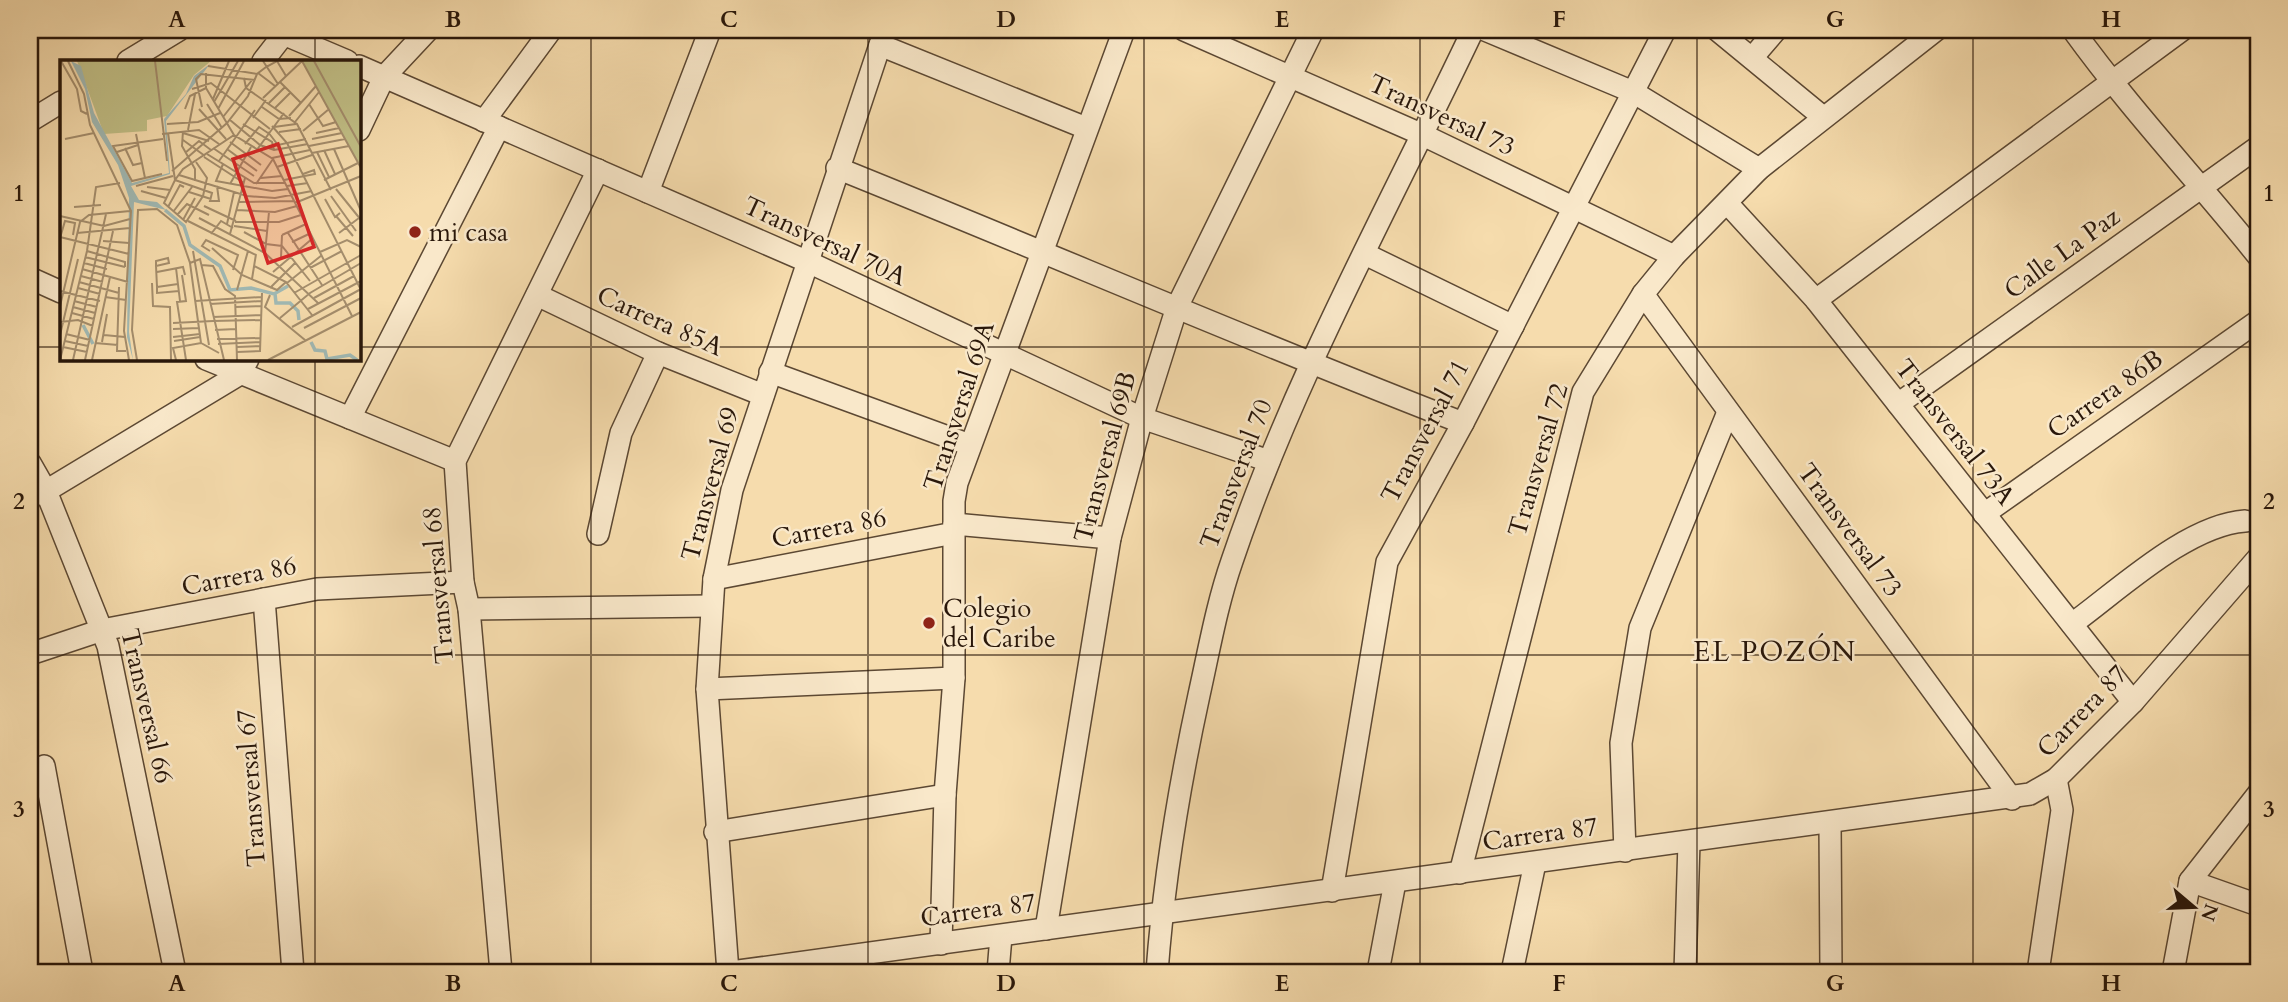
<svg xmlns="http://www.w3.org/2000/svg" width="2288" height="1002" font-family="Cardo,serif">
  <rect width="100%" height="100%" fill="#f6dcad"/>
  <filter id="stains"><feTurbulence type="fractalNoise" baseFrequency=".00286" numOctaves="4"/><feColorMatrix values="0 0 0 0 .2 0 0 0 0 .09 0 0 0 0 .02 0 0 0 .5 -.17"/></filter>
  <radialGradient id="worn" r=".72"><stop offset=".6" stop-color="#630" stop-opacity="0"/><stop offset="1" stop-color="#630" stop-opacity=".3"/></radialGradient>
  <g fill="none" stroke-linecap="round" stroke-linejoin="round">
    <defs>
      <g id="street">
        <polyline points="274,30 347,61"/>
        <polyline points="1184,30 1423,135 1674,256"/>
        <polyline points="1485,30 1633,92 1759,169"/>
        <polyline points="1717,30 1823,117"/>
        <path d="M2073 30C2130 109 2197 180 2258 256"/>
        <polyline points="880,45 1086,128"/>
        <polyline points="1752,58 1776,30"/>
        <polyline points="128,61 179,30"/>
        <polyline points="263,61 284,34"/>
        <polyline points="359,66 806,261 1142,418 1269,461"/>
        <polyline points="30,121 61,102"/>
        <polyline points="484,121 551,30"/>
        <polyline points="359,130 384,77 428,30"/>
        <path d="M837 168C1046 252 1253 342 1463 423"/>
        <polyline points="648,192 710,30"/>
        <polyline points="1727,203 1816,300 2133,702"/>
        <polyline points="1365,254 1513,326"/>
        <polyline points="30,278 61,292"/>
        <polyline points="1643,294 2012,799"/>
        <polyline points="537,295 658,353 763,395"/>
        <polyline points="1816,300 2182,30"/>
        <polyline points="206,359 455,461"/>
        <polyline points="770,372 970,445"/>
        <polyline points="1898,404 2258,147"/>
        <polyline points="350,418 499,127"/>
        <polyline points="30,463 46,491 108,646 175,972"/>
        <polyline points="30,497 46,491 240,374 248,359"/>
        <polyline points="1984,514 2258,321"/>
        <polyline points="954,524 1110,538"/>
        <polyline points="598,534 621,433 658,353"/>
        <polyline points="714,579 954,533"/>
        <polyline points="264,599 293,972"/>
        <polyline points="469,609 711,606"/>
        <path d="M2072 624C2119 590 2187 525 2245 521"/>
        <polyline points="30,654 102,630 317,589 463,582"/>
        <polyline points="707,689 954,678"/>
        <polyline points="44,766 82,972"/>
        <polyline points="1830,823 1831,972"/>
        <polyline points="715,832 945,795"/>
        <polyline points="1625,851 1621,743 1640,628 1728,412"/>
        <polyline points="1460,873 1583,392 1643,294 1674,256 1759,169 1936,30"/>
        <polyline points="2190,881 2258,905"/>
        <polyline points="1332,891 1387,562 1463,423 1665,30"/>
        <polyline points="1046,929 1110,538 1142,418 1177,307 1313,30"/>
        <polyline points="941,944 945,795 954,678 954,501 957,483 1124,30"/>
        <polyline points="501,972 469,609 463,582 455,461 598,170"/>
        <polyline points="728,972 707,689 714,579 732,490 885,30"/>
        <polyline points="731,972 2030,794 2056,779 2133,702 2258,558"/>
        <polyline points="998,972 1001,936"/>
        <path d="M1157 972C1164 878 1179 787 1199 695 1209 650 1217 604 1232 561 1294 377 1390 205 1473 30"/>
        <polyline points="1378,972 1395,882"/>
        <polyline points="1512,972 1535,863"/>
        <polyline points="1685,972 1689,842"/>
        <polyline points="2038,972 2062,810 2056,779"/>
        <polyline points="2173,972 2190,881 2258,794"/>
      </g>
    </defs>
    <use href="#street" stroke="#5c4833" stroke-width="24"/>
    <use href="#street" stroke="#f9e8ca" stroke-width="21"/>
  </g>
  <path fill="none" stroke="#29170a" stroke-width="2" stroke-opacity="0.55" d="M315 30V61M591 30V972M868 30V972M1144 30V972M1420 30V972M1697 30V972M1973 30V972M30 347H61M359 347H2258M315 359V972M30 655H2258"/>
  <g fill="#8f2418" stroke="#f9e8ca" stroke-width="2.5">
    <circle cx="415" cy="232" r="7"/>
    <circle cx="929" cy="623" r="7"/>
  </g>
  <g text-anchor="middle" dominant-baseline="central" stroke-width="5" stroke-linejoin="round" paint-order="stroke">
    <g font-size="26" fill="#29170a" stroke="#f9e8ca">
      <text transform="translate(1442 115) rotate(25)">Transversal 73</text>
      <text transform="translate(825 241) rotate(25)">Transversal 70A</text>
      <text transform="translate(2062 253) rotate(-36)">Calle La Paz</text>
      <text transform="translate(660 321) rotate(24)">Carrera 85A</text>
      <text transform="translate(2105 394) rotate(-35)">Carrera 86B</text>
      <text transform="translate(959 406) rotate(-72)">Transversal 69A</text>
      <text transform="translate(1425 431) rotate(-62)">Transversal 71</text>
      <text transform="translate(1955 432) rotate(52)">Transversal 73A</text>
      <text transform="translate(1105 457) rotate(-75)">Transversal 69B</text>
      <text transform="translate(1538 460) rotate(-74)">Transversal 72</text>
      <text transform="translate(1236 474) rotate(-69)">Transversal 70</text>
      <text transform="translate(710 484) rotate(-75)">Transversal 69</text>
      <text transform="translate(829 528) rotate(-11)">Carrera 86</text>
      <text transform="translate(1850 530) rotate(54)">Transversal 73</text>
      <text transform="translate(239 576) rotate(-11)">Carrera 86</text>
      <text transform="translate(438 585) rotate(-95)">Transversal 68</text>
      <text transform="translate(147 706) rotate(77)">Transversal 66</text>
      <text transform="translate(2082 711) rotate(-46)">Carrera 87</text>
      <text transform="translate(251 788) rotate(-94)">Transversal 67</text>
      <text transform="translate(1540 834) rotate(-8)">Carrera 87</text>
      <text transform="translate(978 910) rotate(-8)">Carrera 87</text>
    </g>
    <g font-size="26" fill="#29170a" stroke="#f9e8ca" text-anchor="start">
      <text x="429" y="232">mi casa</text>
      <text x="943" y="608">Colegio<tspan x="943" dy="30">del Caribe</tspan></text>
    </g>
    <g font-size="28" letter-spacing="2" fill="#29170a" stroke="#f9e8ca">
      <text x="1775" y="652">EL POZÓN</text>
    </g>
  </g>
  <g transform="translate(60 60)">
    <rect width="301" height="301" fill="#f6dcad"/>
    <path d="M17 1H151L134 15 107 56 87 60V71L44 74ZM242 1H301V107Z" fill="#c1bf86"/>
    <path d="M11 1 21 6 34 53 72 123 109 113 104 59 126 34 134 16 150 4 106 61 110 114 71 126 79 140 97 142 106 150 74 142 69 272 73 300 67 277 69 138 58 105 32 62 25 29Z" fill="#a0b9b4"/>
    <path fill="none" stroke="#a0b9b4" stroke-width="3.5" d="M105 150 124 166 130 185 160 206 170 230 191 228 214 234 228 226M215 234 216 243H230L238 251 239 260M23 265 33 284M251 282 255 290 265 291 267 299 290 295 297 300"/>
    <path fill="none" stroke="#a48d6c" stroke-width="2" d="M1 1 17 29 21 51 27 54M8 1 24 34 30 65 71 151 64 271 69 300M95 1 107 101M203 1 218 24M242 1 301 108M254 1 301 87M148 6 197 14M146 13V28L174 75 213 99 292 256M198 13 215 26M184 18 186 28 237 64 271 130M220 22 241 43M132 29 151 23 210 69M203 38 242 1M153 39 169 1M154 42 178 1M209 43 225 27M147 44 162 68M249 44 263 66 276 62M142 47 136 19 141 14 195 20M202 47 219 59 231 58M215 48 230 33M125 49 130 36 146 28M139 49 166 79M158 49 184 1M229 56 256 26M163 57 192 20M193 58 206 40M170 60 200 85 214 90 248 84M235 62 259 32M107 64 138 62 160 53M183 64 212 82 214 90M212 66 227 83 301 230M214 67 236 64M128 70 135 34M123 71 122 86 135 109V121M243 71 269 49M208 72 218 85 246 79M219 72 241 69M108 73 115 120M123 73 149 81M256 73 279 68M76 74 85 118M102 74 139 70 159 84M5 79 34 73M252 79 282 73M123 80 145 96M170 82 201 105M185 84 199 67 208 73M249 86 285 79M65 88 73 105 82 103M153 88 194 116M167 89 197 111M274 89 301 151M264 90 275 114M196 91 224 53M57 92 78 85M257 92 269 117M125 93 139 81 151 90M252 93 289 86M147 94 194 123H225M144 97 184 123M212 98 250 90M159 101 195 50M136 102 147 118 143 136 126 162 104 143 115 120 123 109 174 75M163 104 156 121 212 131 228 129M217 107 252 95M112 111 167 63 188 36 197 14 206 7 217 1 226 16M102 114 72 121 53 86 103 79M119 115 187 136 215 138 252 131M201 118 222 116M115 120 152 133 150 141H159L157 126M224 120 255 114 254 110 243 114M264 120 298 103M170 124 191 87M196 124 213 99M76 126 113 116M227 126 248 123M87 127 110 130M276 129 301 160M81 131 106 138M129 132 151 139M271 136 296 171M265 139 275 157 280 153M179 142 234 141M235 143 301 116M144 146 176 161M14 147 41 145M108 147 120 125 124 127M177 150 215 152 237 146M113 152 132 127M117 155 127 144 149 155M0 156 44 166 70 159M276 156 293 176M139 158 205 193 258 243M123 160 135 138M128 161 196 195M175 162H219L241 155M167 164 174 132M174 166 207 171M184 172 206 184 222 186 250 221M17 173 70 168M228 173 262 225M279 173 299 158M151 174 161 161 173 168M170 174 185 118M222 175 246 164M0 177 69 194M0 178 5 161 15 163 13 175M43 181 69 183M232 182 251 173M152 188 182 215 217 230 226 222M27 191 65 202V207M133 191 149 285M150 191 142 186 146 180 178 195 173 210M260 192 287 180 301 187M205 193 209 152M25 197 65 207M221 198 222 175M24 203 47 209M130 203 140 199 164 300M142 205 153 206 165 229 175 236 177 300M96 206 109 203 108 198 96 201V206L97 227V233L119 231M194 206 226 222 252 255M116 208 120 241M250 208 282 191M22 209 68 222M97 212 123 207 125 215M213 212 253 178M122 215 126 241 117 242 126 300M21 216 43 222M192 219 196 194M19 222 59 233M92 223 93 246 110 247 111 300M227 223 262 195M59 227 57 291H66M97 227 118 224M18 228 40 234M210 228 236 202M177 230 188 191M0 231 40 241M234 233 301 195M210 235 205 247 245 280M45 237 66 240M254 238 294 216M14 241 37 247M135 241 202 237M150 244 201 241M0 246 20 162 29 155 70 151M13 247 35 253M175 247 201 246M248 249 301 221M12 253 34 259M153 257 201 255M220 258 250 233 301 203M153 261 201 260M0 262 18 260 33 266M113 263 153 261M232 267 301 229M244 268 301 238M113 269 139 268M155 270 176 269M6 274 30 280M0 275 18 199M44 275 65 277M113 277 140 274M157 279 201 278M5 281 28 286M114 281 140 277M42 282 47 254M35 283 58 285M158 284 201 282M3 287 27 292M177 287 200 286M177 292 200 291 202 233M0 300 27 191 36 127 60 123M13 300 46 154M25 300 53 171M32 300 50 217M77 300 72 270 78 150 97 149 117 165 130 203 141 283M116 300 113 288 141 283 159 293M208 300 301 252"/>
    <path fill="#d62828" fill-opacity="0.15" stroke="#d62828" stroke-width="3.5" d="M218 84 254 187 208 203 173 99Z"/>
    <rect width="301" height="301" fill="none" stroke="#29170a" stroke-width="3.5"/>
  </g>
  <rect width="2288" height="1002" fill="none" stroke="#f6dcad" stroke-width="77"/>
  <g transform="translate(2194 907) rotate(109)" stroke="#f9e8ca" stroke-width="5" paint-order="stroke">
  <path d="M0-5L12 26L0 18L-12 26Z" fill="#29170a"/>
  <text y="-10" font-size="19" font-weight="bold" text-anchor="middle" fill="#29170a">N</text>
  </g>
  <rect x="38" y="38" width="2212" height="926" fill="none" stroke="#29170a" stroke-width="2.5"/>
  <g font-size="23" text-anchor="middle" font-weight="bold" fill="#29170a">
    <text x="177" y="27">A</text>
    <text x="453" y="27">B</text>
    <text x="729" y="27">C</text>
    <text x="1006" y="27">D</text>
    <text x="1282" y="27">E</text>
    <text x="1559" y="27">F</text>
    <text x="1835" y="27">G</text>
    <text x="2111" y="27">H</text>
    <text x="19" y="201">1</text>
    <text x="2269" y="201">1</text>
    <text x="19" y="509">2</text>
    <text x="2269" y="509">2</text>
    <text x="19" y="817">3</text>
    <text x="2269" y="817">3</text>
    <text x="177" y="991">A</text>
    <text x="453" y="991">B</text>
    <text x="729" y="991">C</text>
    <text x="1006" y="991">D</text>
    <text x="1282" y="991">E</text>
    <text x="1559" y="991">F</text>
    <text x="1835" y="991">G</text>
    <text x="2111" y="991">H</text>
  </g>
  <rect width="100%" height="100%" filter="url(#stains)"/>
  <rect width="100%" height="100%" fill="url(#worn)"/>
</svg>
